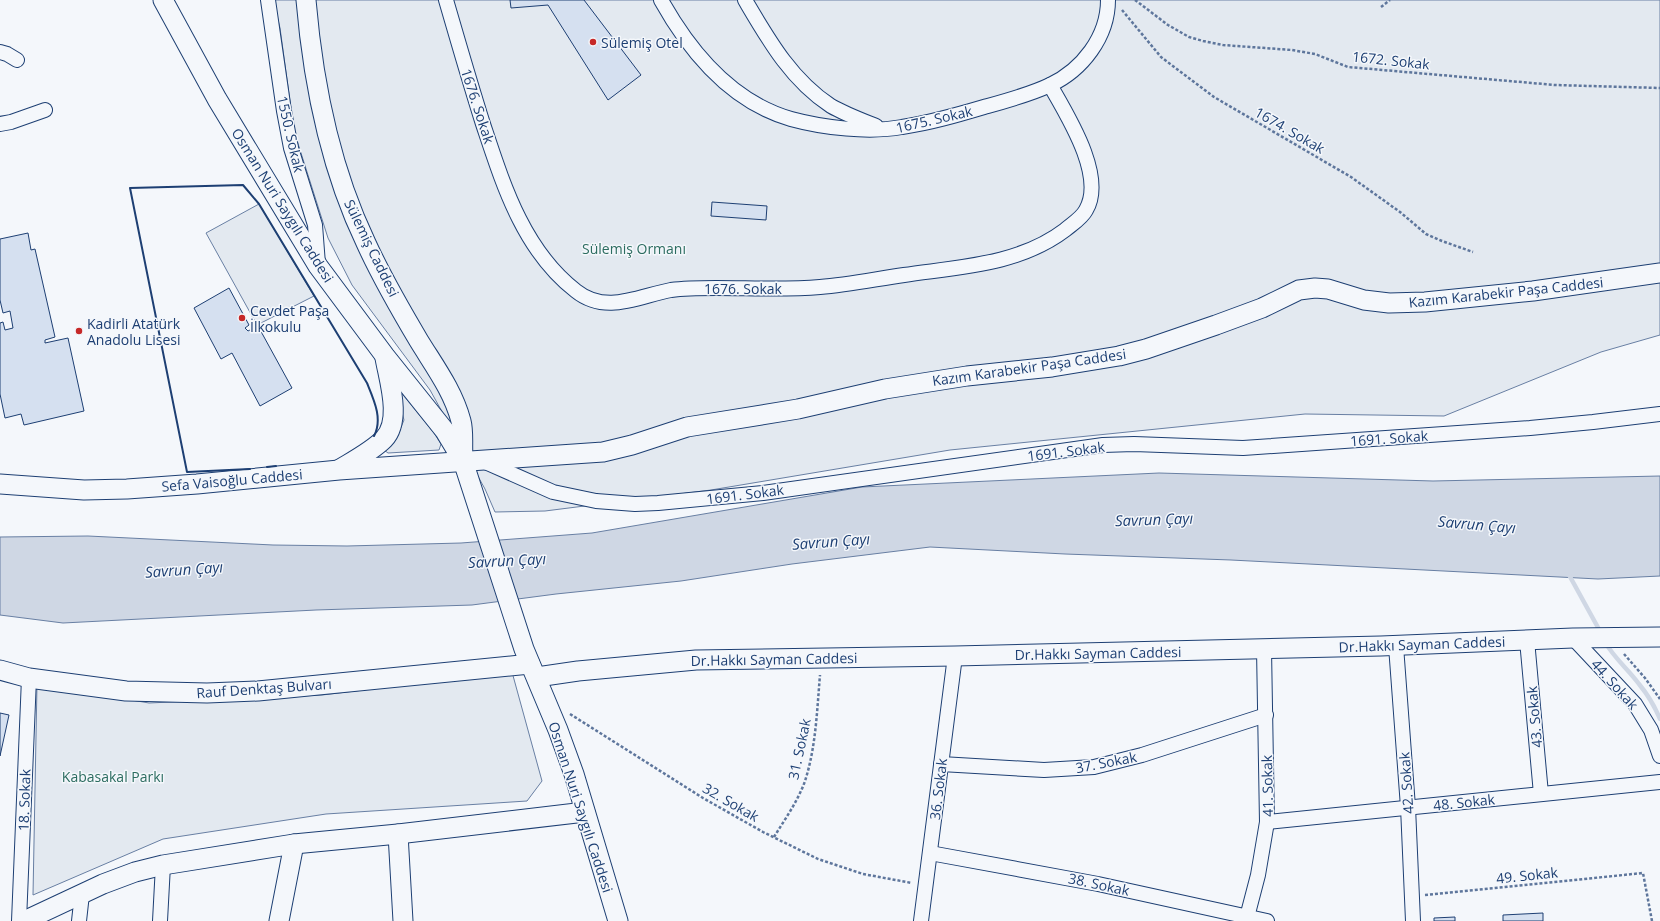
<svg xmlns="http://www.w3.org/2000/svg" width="1660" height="921" font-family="'Open Sans',sans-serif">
  <rect width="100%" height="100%" fill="#f4f7fb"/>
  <g fill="#e3e9f0" stroke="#687fa3">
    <polygon points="273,0 1660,0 1660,335 1601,352 1444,416 1305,414 950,450 711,490 545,511 495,512 485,489 430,390 352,285 328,238 294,131 280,28"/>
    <polygon points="259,204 314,296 257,325 206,233"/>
    <polygon points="395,385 434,433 441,444 439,450 388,453 384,450 399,432 404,420"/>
    <polygon points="512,672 542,781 527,801 326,814 163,839 33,895 37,684 149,703 322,695"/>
  </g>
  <polygon fill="#cfd7e4" stroke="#687fa3" points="1159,473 1433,481 1660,476 1660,576 1598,579 1231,560 1065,554 930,547 792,564 681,581 556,594 472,605 316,610 63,623 0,615 0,537 88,536 273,545 347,546 461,543 592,533 862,487"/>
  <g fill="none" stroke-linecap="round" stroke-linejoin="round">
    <g stroke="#cfd7e4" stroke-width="4.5">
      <polyline points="1568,573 1601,633"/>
      <path d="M1605 642C1614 658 1628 669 1639 684 1648 695 1655 707 1660 719"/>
    </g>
  </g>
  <g fill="#d5e0f0" stroke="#1d3f73">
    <polygon points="510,0 584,0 641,75 608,100 548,5 511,8"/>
    <polygon points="712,202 767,206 766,220 711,216"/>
    <polygon points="28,233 31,250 35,249 55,337 45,340 45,343 68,338 84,411 24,425 21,414 5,418 0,394 0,323 3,322 5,330 13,328 10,311 3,313 0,300 0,239"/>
    <polygon points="229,288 249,325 245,328 248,331 258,326 292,388 260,406 232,353 221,359 194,308"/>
    <polygon points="0,713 9,715 0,756"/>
    <polygon points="1543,913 1543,921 1503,921 1503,915"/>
    <polygon points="1455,917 1455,921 1434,921 1434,918"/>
  </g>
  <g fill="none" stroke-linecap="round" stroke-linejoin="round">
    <defs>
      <g id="street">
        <polyline points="268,0 284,111 291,148 315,225 318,264"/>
        <path d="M446 0C458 41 470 83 483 124 503 184 523 250 576 291 606 315 639 296 671 290 686 288 701 288 716 288 750 288 786 290 820 287 848 285 876 279 904 275 958 267 1019 265 1065 230 1072 224 1082 218 1086 210 1106 176 1067 115 1050 85"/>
        <path d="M661 0C690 52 732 102 791 119 824 128 869 133 902 127 930 123 957 115 984 107 1006 101 1029 95 1050 85 1082 70 1108 37 1108 0"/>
        <path d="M745 0C768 39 791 80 831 106 845 114 861 120 876 126"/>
        <polyline points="0,52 7,54 17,60"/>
        <polyline points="0,124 11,122 45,110"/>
        <polyline points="483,461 553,492 596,501 635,504 658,503 763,493 1103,445 1134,444 1243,448 1530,428 1593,422 1660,414"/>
        <polyline points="1573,638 1635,704 1651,730 1660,756"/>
        <polyline points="1527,640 1541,794"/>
        <polyline points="1396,646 1408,807 1413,921"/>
        <polyline points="941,764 1044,770 1094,767 1142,755 1266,715"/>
        <polyline points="1267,822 1660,782"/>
        <polyline points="930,853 1098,884 1267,921"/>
        <polyline points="19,921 29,678"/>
        <polyline points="79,921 82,894"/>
        <polyline points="160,921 163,865"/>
        <polyline points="921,921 955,656"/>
        <polyline points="1246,921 1258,875 1267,822 1264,649"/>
      </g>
      <g id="secondary">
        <polyline points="163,0 217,99 318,266 385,356 445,431 463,461 524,649 558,730 574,774 618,921"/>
        <path d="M306 0C313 82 330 168 366 243 381 276 400 309 419 341 435 367 453 391 461 421 464 432 462 446 463 457"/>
        <path d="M340 469C355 460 372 451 384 439 402 420 389 381 385 358"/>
        <polyline points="0,484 84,490 127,489 197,484 339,470 603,452 632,445 687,427 798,409 885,389 967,376 1052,367 1119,356 1146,349 1216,325 1262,308 1299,290 1315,288 1328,289 1364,300 1389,303 1425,302 1533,291 1660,273"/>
        <polyline points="0,670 29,678 126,691 207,693 258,691 530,664"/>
        <polyline points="537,677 578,671 696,660 955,656 1381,646 1573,638 1660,637"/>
        <polyline points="398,834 403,921"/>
        <polyline points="24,921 103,884 135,872 163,865 294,844 398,834 585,812"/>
        <polyline points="279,921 294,844"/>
      </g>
    </defs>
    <use href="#street" stroke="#1d3f73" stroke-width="16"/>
    <use href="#secondary" stroke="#1d3f73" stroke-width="21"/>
    <g stroke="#5e769c" stroke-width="2.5" stroke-dasharray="3 2" stroke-linecap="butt">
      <polyline points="1135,0 1168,25 1189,37 1203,41 1223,45 1292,50 1315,54 1348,67 1555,85 1660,88"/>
      <polyline points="1381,7 1390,0"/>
      <polyline points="1122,10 1161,57 1214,97 1351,177 1400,212 1426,234 1442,241 1473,252"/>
      <polyline points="1624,654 1645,678 1660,699"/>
      <polyline points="570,714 703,798 763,832 818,859 863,874 912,883"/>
      <path d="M774 837C785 819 798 801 805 781 816 747 817 710 820 675"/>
      <polyline points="1425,895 1643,873 1652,921"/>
    </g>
    <use href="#street" stroke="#f4f7fb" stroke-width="14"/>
    <use href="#secondary" stroke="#f4f7fb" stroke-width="19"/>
    <g stroke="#1d3f73" stroke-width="2">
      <polyline points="267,467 276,466"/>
      <path d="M250 469 187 472 130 188 243 185 259 204 367 383C374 400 383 419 374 436"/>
    </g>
  </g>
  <g fill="#c62828" stroke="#f4f7fb" stroke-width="1.5">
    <circle cx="593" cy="42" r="4"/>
    <circle cx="242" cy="318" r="4"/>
    <circle cx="79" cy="331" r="4"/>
  </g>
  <g text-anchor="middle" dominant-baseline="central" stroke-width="3" stroke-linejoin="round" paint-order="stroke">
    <g font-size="14" fill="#1d3f73" stroke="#f4f7fb" text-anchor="start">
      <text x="601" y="42">Sülemiş Otel</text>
      <text x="250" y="310">Cevdet Paşa<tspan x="250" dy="16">İlkokulu</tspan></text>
      <text x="87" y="323">Kadirli Atatürk<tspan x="87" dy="16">Anadolu Lisesi</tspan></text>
    </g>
    <g font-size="14" fill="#1d3f73" stroke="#f4f7fb">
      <text transform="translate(1391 60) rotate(6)">1672. Sokak</text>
      <text transform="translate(478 106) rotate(72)">1676. Sokak</text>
      <text transform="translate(934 119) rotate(-13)">1675. Sokak</text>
      <text transform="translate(1290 130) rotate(30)">1674. Sokak</text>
      <text transform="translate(291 134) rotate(77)">1550. Sokak</text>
      <text transform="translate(283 205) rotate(58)">Osman Nuri Saygılı Caddesi</text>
      <text transform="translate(372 248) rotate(64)">Sülemiş Caddesi</text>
      <text x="743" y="288">1676. Sokak</text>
      <text transform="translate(1506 292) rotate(-6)">Kazım Karabekir Paşa Caddesi</text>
      <text transform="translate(1029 367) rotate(-8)">Kazım Karabekir Paşa Caddesi</text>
      <text transform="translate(1389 438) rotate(-4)">1691. Sokak</text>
      <text transform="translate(1066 451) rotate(-7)">1691. Sokak</text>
      <text transform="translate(232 480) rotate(-5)">Sefa Vaisoğlu Caddesi</text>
      <text transform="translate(745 494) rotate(-7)">1691. Sokak</text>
      <text transform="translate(1422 644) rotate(-2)">Dr.Hakkı Sayman Caddesi</text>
      <text transform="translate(1098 653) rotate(-1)">Dr.Hakkı Sayman Caddesi</text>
      <text transform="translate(774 659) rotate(-1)">Dr.Hakkı Sayman Caddesi</text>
      <text transform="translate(1615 684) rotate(48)">44. Sokak</text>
      <text transform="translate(264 688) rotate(-4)">Rauf Denktaş Bulvarı</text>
      <text transform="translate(1534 717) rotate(-95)">43. Sokak</text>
      <text transform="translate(799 749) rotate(-78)">31. Sokak</text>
      <text transform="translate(1106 762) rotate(-11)">37. Sokak</text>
      <text transform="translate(1406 783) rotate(-94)">42. Sokak</text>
      <text transform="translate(1267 786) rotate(-91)">41. Sokak</text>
      <text transform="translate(938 789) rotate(-83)">36. Sokak</text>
      <text transform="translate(24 800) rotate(-88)">18. Sokak</text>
      <text transform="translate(731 802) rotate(30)">32. Sokak</text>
      <text transform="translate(1464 802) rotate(-6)">48. Sokak</text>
      <text transform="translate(581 807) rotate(72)">Osman Nuri Saygılı Caddesi</text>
      <text transform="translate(1527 875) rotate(-6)">49. Sokak</text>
      <text transform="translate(1099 884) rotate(12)">38. Sokak</text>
    </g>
    <g font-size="14" fill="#2c6c60" stroke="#f4f7fb">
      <text x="634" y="248">Sülemiş Ormanı</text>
      <text x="113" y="776">Kabasakal Parkı</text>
    </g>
    <g font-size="15" font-style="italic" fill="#1d3f73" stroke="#f4f7fb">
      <text transform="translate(1154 519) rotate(-2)">Savrun Çayı</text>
      <text transform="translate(1477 524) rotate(5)">Savrun Çayı</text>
      <text transform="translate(831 541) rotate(-4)">Savrun Çayı</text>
      <text transform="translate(507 560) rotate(-3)">Savrun Çayı</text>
      <text transform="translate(184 569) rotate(-4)">Savrun Çayı</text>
    </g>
  </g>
</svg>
